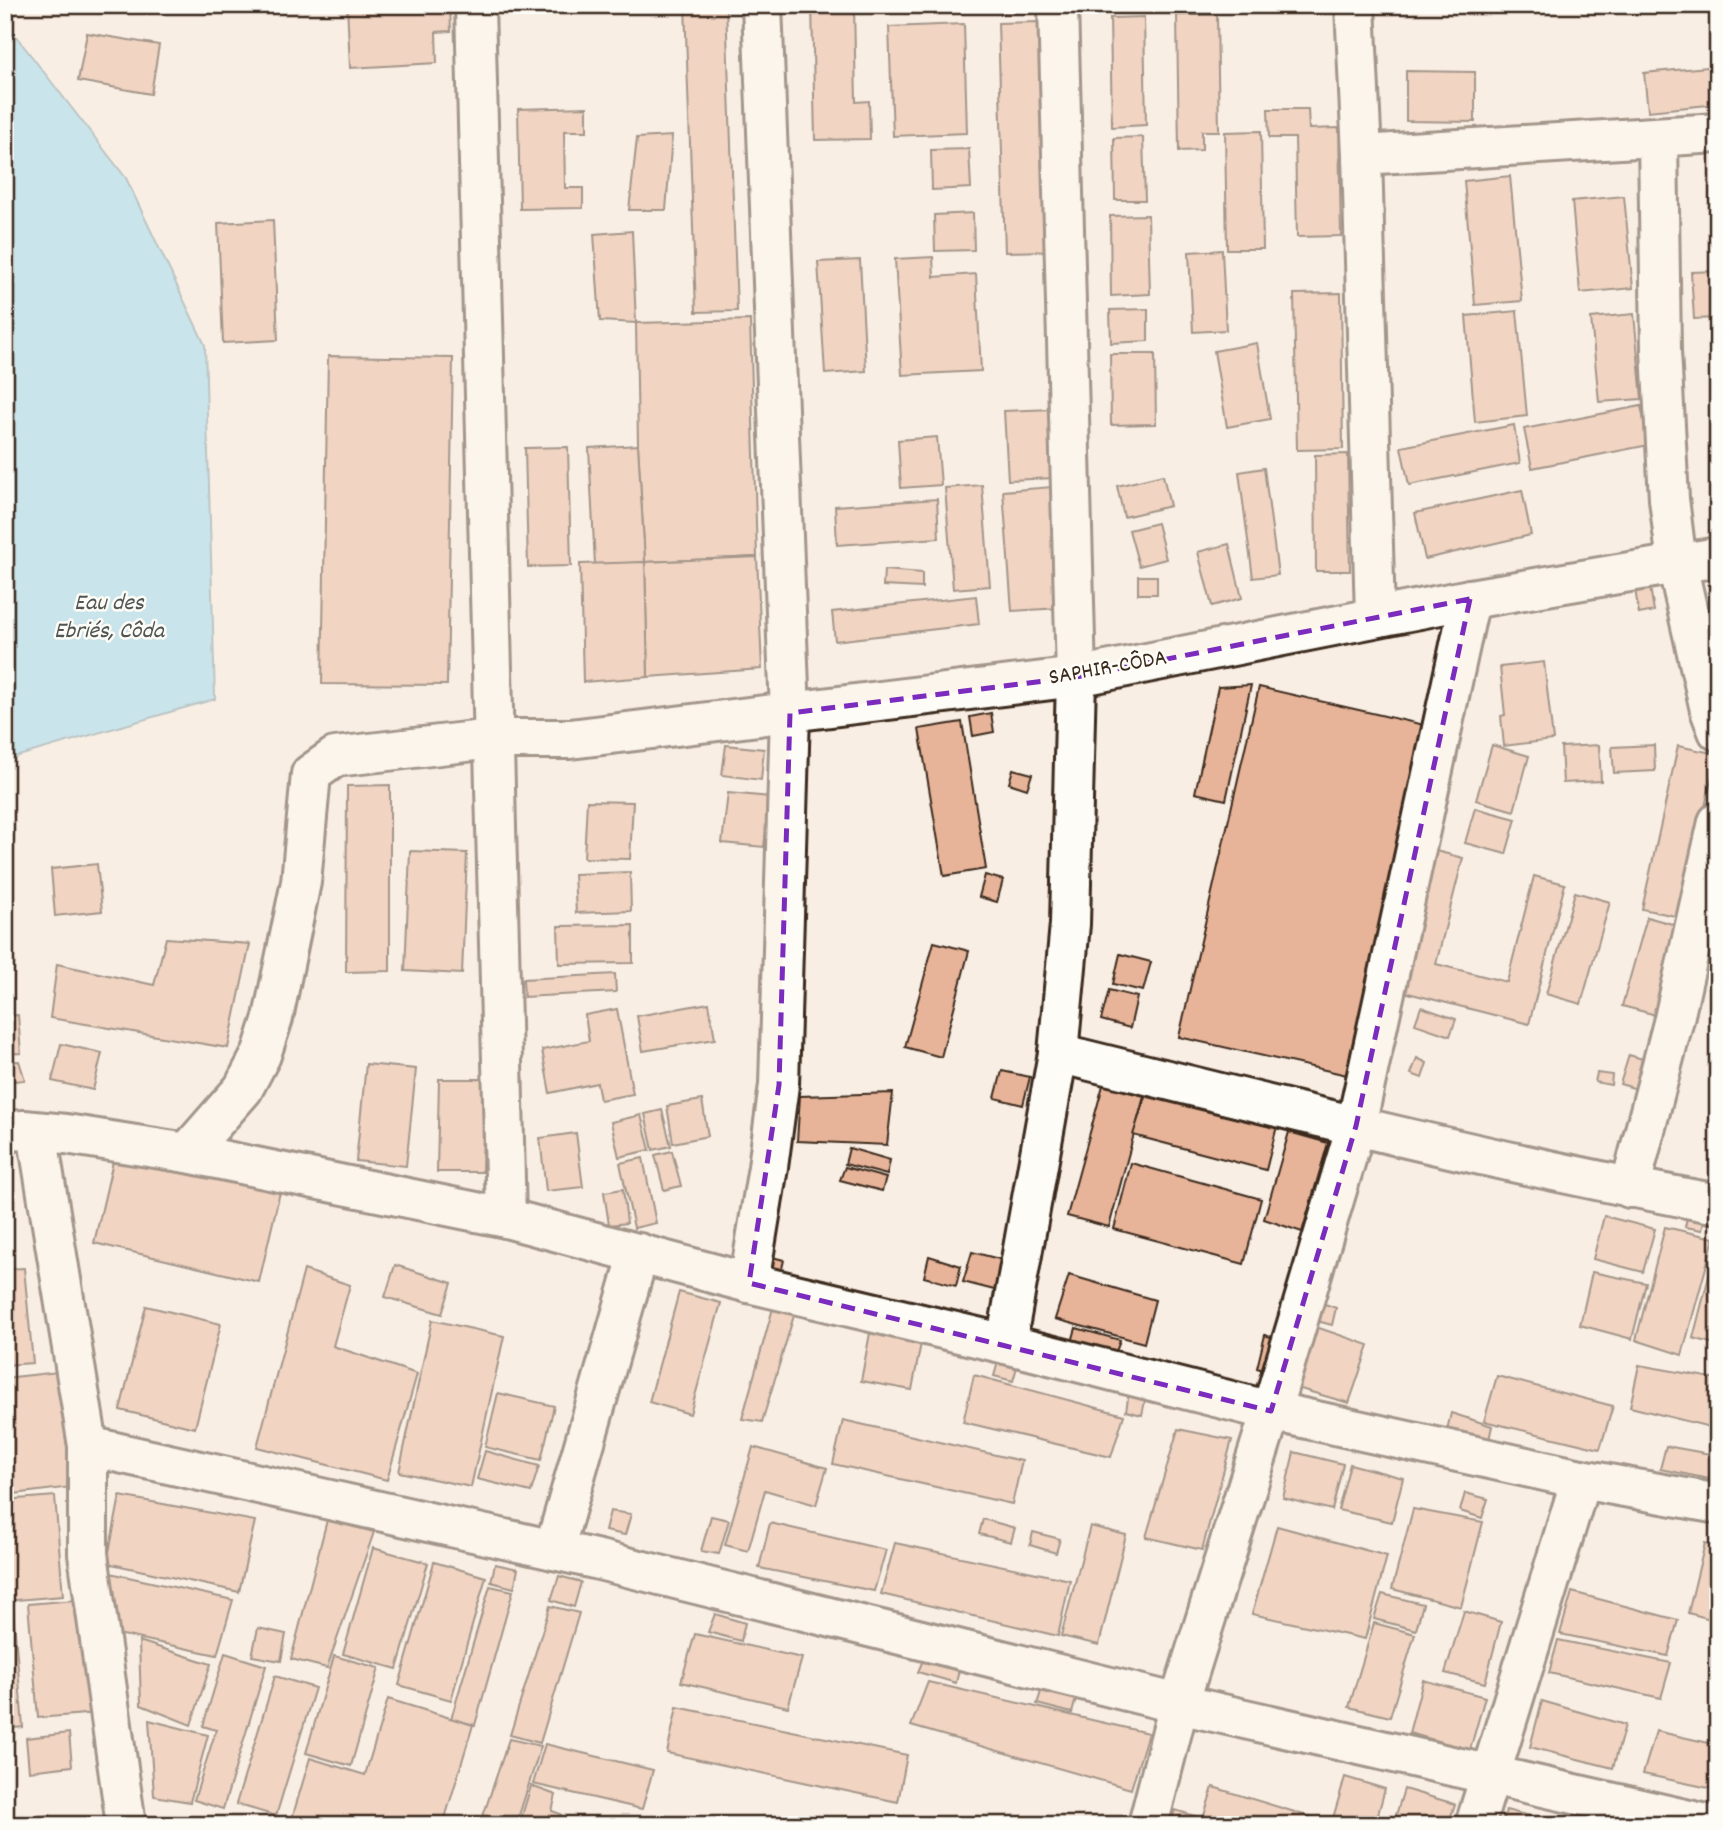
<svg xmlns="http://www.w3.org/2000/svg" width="1723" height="1830" font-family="Dekko,sans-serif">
  <rect width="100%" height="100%" fill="#f9eee4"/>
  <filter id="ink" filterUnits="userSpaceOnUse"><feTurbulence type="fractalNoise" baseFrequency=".0143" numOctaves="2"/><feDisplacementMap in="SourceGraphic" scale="14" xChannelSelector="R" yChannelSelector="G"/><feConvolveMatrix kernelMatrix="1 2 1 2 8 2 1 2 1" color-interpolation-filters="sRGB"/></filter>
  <g filter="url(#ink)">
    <polygon fill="#91d8f3" stroke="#6f929e" stroke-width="2" points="5,22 126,178 205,345 215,699 5,760"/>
    <g fill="#e7b499" stroke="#3b2a1e" stroke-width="2">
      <polygon points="347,5 450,5 451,31 436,32 437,63 350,68"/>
      <polygon points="685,5 726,5 737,311 696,312"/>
      <polygon points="812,5 854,5 856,102 869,101 870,139 815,140"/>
      <polygon points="1004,5 1043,5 1044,12 1004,13"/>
      <polygon points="1096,5 1146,5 1146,10 1096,11"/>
      <polygon points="1177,15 1217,15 1219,131 1202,131 1202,150 1179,151"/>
      <polygon points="1144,17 1146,125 1112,127 1110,18"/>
      <polygon points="1040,22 1047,251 1005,252 998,23"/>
      <polygon points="964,24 967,133 893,136 889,27"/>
      <polygon points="87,33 159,45 151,94 78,81"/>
      <polygon points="1718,66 1718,104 1648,111 1644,73"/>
      <polygon points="1406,71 1475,72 1475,122 1406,121"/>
      <polygon points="587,107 587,131 564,131 565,188 583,188 583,208 520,209 518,109"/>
      <polygon points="1268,109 1308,109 1309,129 1339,128 1341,236 1297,237 1295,138 1269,138"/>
      <polygon points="1261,131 1263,249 1227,249 1225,132"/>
      <polygon points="672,136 666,210 629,210 637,138"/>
      <polygon points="1143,137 1145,200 1115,200 1114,138"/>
      <polygon points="969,149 971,188 932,190 931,150"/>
      <polygon points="1510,176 1522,301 1475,305 1464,181"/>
      <polygon points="1624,196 1633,288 1580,293 1572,201"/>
      <polygon points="973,213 974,250 935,251 934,215"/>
      <polygon points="1148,215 1150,294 1111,296 1110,216"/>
      <polygon points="273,220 278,340 223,343 218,223"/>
      <polygon points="632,231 636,323 600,321 594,234"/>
      <polygon points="1222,250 1226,330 1193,332 1189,252"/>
      <polygon points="933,257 934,277 976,274 981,371 902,375 895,259"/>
      <polygon points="860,260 866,371 825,374 818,262"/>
      <polygon points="1718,271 1718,318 1694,319 1691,272"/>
      <polygon points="1341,293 1343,449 1297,450 1294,294"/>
      <polygon points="1148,309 1148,341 1111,343 1110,310"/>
      <polygon points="1517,311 1527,416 1475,422 1466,316"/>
      <polygon points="1634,314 1642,399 1599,402 1591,318"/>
      <polygon points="750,320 757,557 645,562 638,445 636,323"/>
      <polygon points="1257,343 1270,419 1227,427 1214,351"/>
      <polygon points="1110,354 1155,354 1156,424 1111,425"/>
      <polygon points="328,356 453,358 447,685 322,684"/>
      <polygon points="1641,406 1649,445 1532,468 1524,429"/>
      <polygon points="1053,409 1056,478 1008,480 1004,411"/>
      <polygon points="1514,425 1520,463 1409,485 1401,447"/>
      <polygon points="937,437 941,485 901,488 898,440"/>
      <polygon points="638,445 645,562 595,565 589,448"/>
      <polygon points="568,447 571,566 528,567 525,448"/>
      <polygon points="1348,454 1350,571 1316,571 1315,455"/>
      <polygon points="1264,468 1278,575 1253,578 1239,472"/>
      <polygon points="1163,475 1170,506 1124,517 1117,486"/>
      <polygon points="982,485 990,586 953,589 945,488"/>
      <polygon points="1052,487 1061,608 1012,611 1003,491"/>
      <polygon points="1522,490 1531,535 1425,559 1415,513"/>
      <polygon points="937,499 939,538 837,545 835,506"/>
      <polygon points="1157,523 1166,559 1139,566 1129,530"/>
      <polygon points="1229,544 1242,598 1212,606 1198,552"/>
      <polygon points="757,557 762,669 648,677 645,562"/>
      <polygon points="645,562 648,677 583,682 580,564"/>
      <polygon points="884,570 922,573 922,588 883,586"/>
      <rect x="1138" y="576" width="19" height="18"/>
      <polygon points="1650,587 1654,611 1639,614 1635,589"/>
      <polygon points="976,596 979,624 835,641 832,612"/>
      <polygon points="1544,662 1553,740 1504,746 1501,716 1505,715 1500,667"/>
      <polygon points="1251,685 1226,800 1195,793 1218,687"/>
      <polygon points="1259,687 1437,728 1356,1077 1179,1037"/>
      <polygon points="991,713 994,732 973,736 970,717"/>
      <polygon points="962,722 986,869 944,876 919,729"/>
      <polygon points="726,745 764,749 761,780 722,775"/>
      <polygon points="1492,745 1529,756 1514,811 1476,800"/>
      <polygon points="1599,745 1601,781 1563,783 1561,747"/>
      <polygon points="1654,745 1655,771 1614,773 1612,747"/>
      <polygon points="1678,746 1717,754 1680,917 1642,909"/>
      <polygon points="1013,769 1032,774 1027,789 1009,783"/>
      <polygon points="390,785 390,971 346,972 347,786"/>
      <polygon points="728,793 770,797 764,847 722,843"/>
      <polygon points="587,801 633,802 630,859 584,858"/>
      <polygon points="1475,808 1516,819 1506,854 1465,843"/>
      <polygon points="410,851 467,853 462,974 405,971"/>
      <polygon points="1436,851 1463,858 1436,964 1507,982 1534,876 1565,884 1529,1024 1400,991"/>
      <polygon points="97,864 102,911 55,916 51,869"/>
      <polygon points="630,872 631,911 576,913 574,874"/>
      <polygon points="985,875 1003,880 997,902 979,897"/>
      <polygon points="1575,892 1610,902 1581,1004 1546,994"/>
      <polygon points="1647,917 1683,927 1660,1016 1622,1006"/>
      <polygon points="633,925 633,963 559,964 558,926"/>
      <polygon points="166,938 250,944 228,1048 50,1018 57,964 154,985"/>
      <polygon points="934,942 969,951 941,1057 905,1047"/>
      <polygon points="1120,954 1151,962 1143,991 1113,984"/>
      <polygon points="615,974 616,992 524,997 523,979"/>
      <polygon points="1109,990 1137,997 1130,1028 1101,1020"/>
      <polygon points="709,1003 715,1039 643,1051 637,1016"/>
      <polygon points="1421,1007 1456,1019 1450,1036 1415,1024"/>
      <polygon points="617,1009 633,1094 600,1100 597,1083 550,1093 542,1050 589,1041 585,1015"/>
      <polygon points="18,1015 21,1053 5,1054 5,1016"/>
      <polygon points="61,1044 102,1053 93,1090 52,1081"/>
      <polygon points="1629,1055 1646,1060 1637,1089 1620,1084"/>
      <polygon points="1417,1058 1427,1063 1422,1078 1411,1074"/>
      <polygon points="19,1061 25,1080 5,1082 5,1062"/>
      <polygon points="366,1064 416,1069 406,1166 356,1161"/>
      <polygon points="1002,1071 1030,1077 1023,1105 995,1098"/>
      <polygon points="1597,1073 1612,1075 1611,1085 1595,1082"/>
      <polygon points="1105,1078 1146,1089 1109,1227 1067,1216"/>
      <polygon points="439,1079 484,1079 482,1172 437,1172"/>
      <polygon points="1147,1091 1277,1126 1266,1170 1133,1135"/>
      <polygon points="893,1093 887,1145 797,1141 800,1096"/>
      <polygon points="702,1100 708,1136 673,1143 667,1106"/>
      <polygon points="662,1110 671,1146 653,1150 645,1114"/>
      <polygon points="641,1115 650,1150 619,1157 611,1122"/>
      <polygon points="1289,1132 1328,1143 1302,1232 1264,1219"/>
      <polygon points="576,1133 583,1187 546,1191 540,1138"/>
      <polygon points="849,1148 890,1160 887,1175 845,1164"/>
      <polygon points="672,1151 681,1186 664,1190 655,1155"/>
      <polygon points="115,1153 280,1192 259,1282 94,1243"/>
      <polygon points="643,1158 656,1223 634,1228 620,1163"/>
      <polygon points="1131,1163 1261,1199 1244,1264 1114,1229"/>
      <polygon points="845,1167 886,1178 882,1191 840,1180"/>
      <polygon points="623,1189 627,1223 609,1225 604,1192"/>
      <polygon points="1688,1212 1705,1218 1702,1230 1685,1227"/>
      <polygon points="1604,1216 1655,1229 1643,1272 1593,1259"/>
      <polygon points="1665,1227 1714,1238 1682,1355 1636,1340"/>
      <polygon points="1718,1241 1718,1345 1693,1338"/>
      <polygon points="972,1252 1007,1261 998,1291 963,1282"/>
      <polygon points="929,1256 961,1266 956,1286 924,1277"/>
      <polygon points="772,1257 784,1260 780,1277 768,1273"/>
      <polygon points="395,1265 452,1283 442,1314 385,1297"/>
      <polygon points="24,1268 33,1363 5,1365 5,1269"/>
      <polygon points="304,1270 350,1285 333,1346 417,1374 387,1480 257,1447"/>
      <polygon points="1592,1272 1646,1283 1632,1339 1580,1325"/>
      <polygon points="1069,1275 1155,1300 1144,1343 1055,1319"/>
      <polygon points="679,1292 721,1303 690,1414 649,1402"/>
      <polygon points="1322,1303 1336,1308 1332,1325 1317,1321"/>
      <polygon points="146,1306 221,1324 195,1428 120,1410"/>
      <polygon points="773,1308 795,1312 762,1422 742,1419"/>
      <polygon points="432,1320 504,1336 471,1487 399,1472"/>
      <polygon points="1316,1327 1369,1345 1349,1403 1297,1388"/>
      <polygon points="1076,1328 1120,1340 1116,1352 1072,1342"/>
      <polygon points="870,1333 921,1343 912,1390 861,1381"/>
      <polygon points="1265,1335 1279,1340 1272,1373 1257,1368"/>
      <polygon points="998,1362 1017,1367 1013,1381 994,1376"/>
      <polygon points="1639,1365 1718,1379 1718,1429 1630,1407"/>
      <polygon points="58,1372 72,1487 5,1495 5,1378"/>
      <polygon points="974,1375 1124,1415 1111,1457 963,1422"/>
      <polygon points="1497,1376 1613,1406 1600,1449 1484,1421"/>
      <polygon points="1129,1392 1146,1396 1142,1415 1126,1411"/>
      <polygon points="498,1393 554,1406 541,1460 485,1447"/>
      <polygon points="1451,1413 1492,1426 1489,1440 1447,1430"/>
      <polygon points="843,1420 1022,1461 1012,1504 833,1464"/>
      <polygon points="1178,1429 1232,1440 1202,1550 1146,1537"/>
      <polygon points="1666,1446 1716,1455 1709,1479 1660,1469"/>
      <polygon points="753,1447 827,1468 816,1505 765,1490 748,1551 725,1545"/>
      <polygon points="485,1451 539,1466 531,1492 477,1479"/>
      <polygon points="1294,1452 1343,1464 1332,1510 1283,1498"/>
      <polygon points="1350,1464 1403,1478 1392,1522 1338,1510"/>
      <polygon points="1465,1493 1488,1499 1482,1518 1460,1511"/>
      <polygon points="55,1496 63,1596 5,1601 5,1500"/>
      <polygon points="120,1496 255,1521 239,1592 107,1563"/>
      <polygon points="1413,1509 1483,1522 1461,1607 1392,1589"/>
      <polygon points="610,1511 631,1514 625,1535 605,1531"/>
      <polygon points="711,1516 729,1520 719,1554 701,1551"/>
      <polygon points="983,1519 1015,1528 1011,1542 979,1534"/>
      <polygon points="327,1520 374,1532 327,1668 291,1659"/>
      <polygon points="770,1523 886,1550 874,1591 759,1568"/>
      <polygon points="1090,1526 1126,1535 1099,1645 1061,1636"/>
      <polygon points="1277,1526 1387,1556 1365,1639 1252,1614"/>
      <polygon points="1033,1532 1060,1539 1056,1553 1030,1545"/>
      <polygon points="895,1543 1070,1580 1058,1636 881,1594"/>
      <polygon points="1705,1543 1718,1546 1718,1621 1688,1613"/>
      <polygon points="373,1548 428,1563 397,1669 343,1654"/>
      <polygon points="434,1562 486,1577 451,1700 399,1685"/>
      <polygon points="495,1564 518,1569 514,1588 491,1582"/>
      <polygon points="110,1573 233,1600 217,1655 113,1633"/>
      <polygon points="559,1576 581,1582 574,1607 551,1600"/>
      <polygon points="490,1586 513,1591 475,1725 451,1719"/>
      <polygon points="1572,1592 1678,1620 1668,1656 1560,1634"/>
      <polygon points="1382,1594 1423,1604 1416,1630 1374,1619"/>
      <polygon points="87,1599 97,1713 38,1718 28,1604"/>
      <polygon points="550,1606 579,1613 540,1743 510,1735"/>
      <polygon points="13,1609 23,1727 5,1729 5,1610"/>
      <polygon points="1464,1611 1501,1622 1485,1683 1445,1673"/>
      <polygon points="715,1614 745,1623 741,1641 708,1632"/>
      <polygon points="1374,1623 1415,1634 1390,1717 1349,1707"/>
      <polygon points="258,1628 286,1634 281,1661 252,1656"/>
      <polygon points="695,1634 802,1658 788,1707 681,1682"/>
      <polygon points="1558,1640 1671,1663 1661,1698 1549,1673"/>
      <polygon points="139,1641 211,1664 191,1725 141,1705"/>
      <polygon points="225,1653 266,1666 223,1809 194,1800 216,1730 203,1726"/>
      <polygon points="334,1656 379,1668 351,1766 306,1753"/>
      <polygon points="923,1660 959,1670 956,1683 918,1672"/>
      <polygon points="275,1676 315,1688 276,1816 236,1804"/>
      <polygon points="1423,1680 1485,1697 1470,1750 1409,1733"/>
      <polygon points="928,1682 1148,1733 1131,1789 911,1726"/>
      <polygon points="1044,1683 1079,1688 1072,1713 1037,1704"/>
      <polygon points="388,1699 473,1725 443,1825 290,1825 310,1758 365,1775"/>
      <polygon points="1542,1701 1625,1725 1613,1768 1530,1747"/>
      <polygon points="677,1707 907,1755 898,1802 667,1753"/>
      <polygon points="149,1720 208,1735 190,1802 154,1796"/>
      <polygon points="1656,1731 1718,1745 1718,1790 1643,1774"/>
      <polygon points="69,1733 72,1766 29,1771 26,1738"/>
      <polygon points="509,1739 541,1746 516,1825 480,1825"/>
      <polygon points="545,1744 653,1770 642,1809 533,1784"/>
      <polygon points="1345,1777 1385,1789 1375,1825 1331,1825"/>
      <polygon points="531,1786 556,1795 552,1811 561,1814 557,1825 519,1825"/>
      <polygon points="1213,1787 1321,1820 1319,1825 1201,1825"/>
      <polygon points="1404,1789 1455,1804 1448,1825 1393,1825"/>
      <polygon points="1175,1810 1198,1817 1196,1825 1170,1825"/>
      <polygon points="1506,1810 1566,1825 1502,1825"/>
      <polygon points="50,1815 52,1825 5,1825 5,1821"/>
    </g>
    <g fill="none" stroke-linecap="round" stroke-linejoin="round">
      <defs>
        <g id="street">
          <polyline points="475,5 506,1218"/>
          <polyline points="1355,5 1362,155 1375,617"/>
          <polyline points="1658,137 1661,351 1669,499 1677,564 1710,710 1718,731"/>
          <polyline points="1362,155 1718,133"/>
          <path d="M1058 1053C1277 1107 1496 1163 1718 1204"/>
          <polyline points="5,1131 24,1130 66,1134 187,1153 506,1218 749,1283 1006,1344 1271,1411 1581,1479 1718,1504"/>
          <polyline points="37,1132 88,1446 88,1554 126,1825"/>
          <polyline points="187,1153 243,1089 261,1055 273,1018 301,882 311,774 335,757 492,739 570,739 1076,677 1470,599 1718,557"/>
          <polyline points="1630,1188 1674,1019 1718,822"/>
          <polyline points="749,1283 768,1167 779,1085 790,713 762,5"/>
          <polyline points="1006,1344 1058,1053 1070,924 1076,677 1058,5"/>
          <polyline points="88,1446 599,1560 1179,1704 1711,1825"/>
          <polyline points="554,1550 639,1253"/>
          <polyline points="1148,1825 1179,1704 1271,1411 1356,1126 1470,599"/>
          <polyline points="1475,1825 1581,1479"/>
        </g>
      </defs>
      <use href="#street" stroke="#3b2a1e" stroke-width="44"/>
      <use href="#street" stroke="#fdfcf7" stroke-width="38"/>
    </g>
  </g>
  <path d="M0 0H1723V1830H0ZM1470 599 1356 1126 1271 1411 749 1283 779 1085 790 713 1076 677Z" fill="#f9eee4" fill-opacity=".55" fill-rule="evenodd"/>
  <path fill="none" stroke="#7b2cbf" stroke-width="5" stroke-dasharray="14 9" stroke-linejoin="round" d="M1470 599 1356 1126 1271 1411 749 1283 779 1085 790 713 1076 677Z"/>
  <g text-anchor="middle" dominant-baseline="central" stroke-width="5" stroke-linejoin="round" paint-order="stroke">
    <g font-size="23" fill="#3b2a1e" stroke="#fdfcf7">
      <text transform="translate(1108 669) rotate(-10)">SAPHIR-CÔDA</text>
    </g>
    <g font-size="24" font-style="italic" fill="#505653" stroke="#fdfcf7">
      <text x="109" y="604">Eau des<tspan x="109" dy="28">Ebriés, Côda</tspan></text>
    </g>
  </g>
  <rect width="1723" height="1830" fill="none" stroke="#fdfcf7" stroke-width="28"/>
  <rect x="14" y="14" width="1695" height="1802" fill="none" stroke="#3b2a1e" stroke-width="2.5" filter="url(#ink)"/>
</svg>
